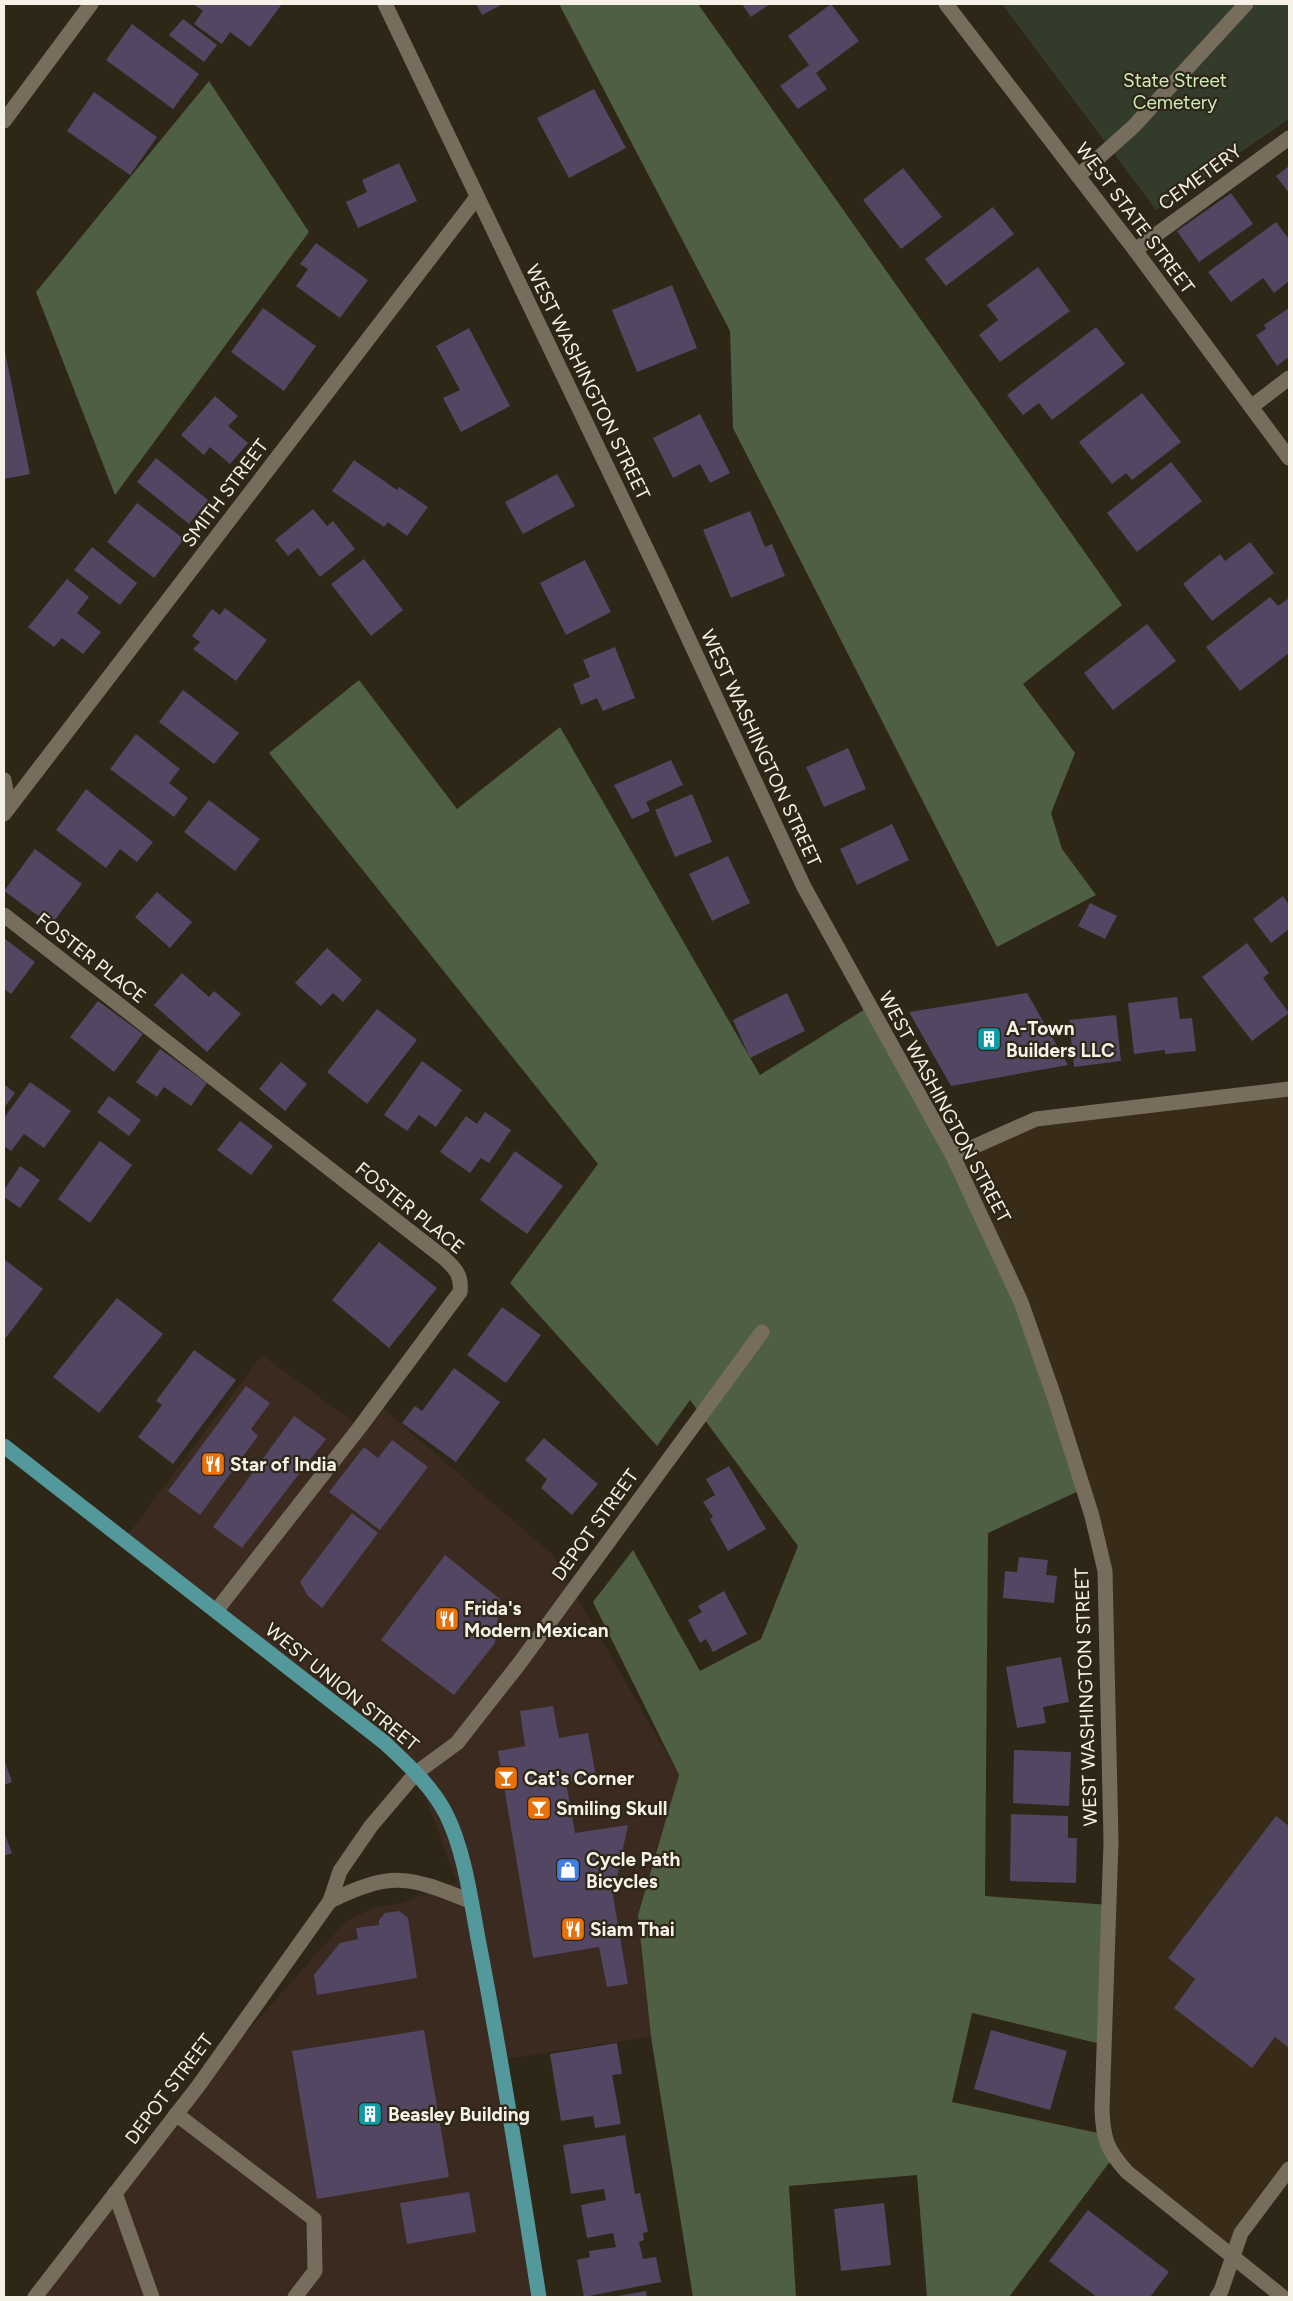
<svg xmlns="http://www.w3.org/2000/svg" width="1293" height="2301" font-family="Figtree,sans-serif">
  <rect width="100%" height="100%" fill="#2e2617"/>
  <polygon fill="#3b2a20" points="262,1355 360,1427 378,1404 553,1555 679,1775 638,1915 651,2037 506,2059 536,2297 35,2297 199,2085 346,1921 376,1907 401,1903 457,1882 416,1773 124,1540"/>
  <polygon fill="#382c18" points="1289,1089 1289,2179 1232,2258 1107,2147 1111,1842 1096,1530 953,1156 1036,1119"/>
  <polygon fill="#333c2b" points="1002,4 1289,4 1289,119 1156,210"/>
  <g fill="#4f5f43">
    <polygon points="559,4 698,4 1122,605 1023,684 1075,753 1051,813 1062,849 1096,895 997,947 733,428 730,331"/>
    <polygon points="209,81 309,232 115,495 36,292"/>
    <polygon points="359,680 457,809 560,727 760,1075 870,1006 989,1232 1083,1489 988,1533 985,1896 1110,1905 1105,2045 972,2013 952,2102 1103,2134 1114,2156 1009,2297 927,2297 917,2175 789,2186 796,2297 693,2297 651,2037 638,1915 679,1775 593,1602 633,1550 700,1671 761,1639 798,1546 690,1400 657,1446 510,1283 598,1164 269,753"/>
  </g>
  <g fill="#524662">
    <polygon points="193,4 282,4 250,47 230,32 222,44 194,24 203,11"/>
    <polygon points="476,4 503,4 482,15"/>
    <polygon points="742,4 770,4 751,17"/>
    <polygon points="831,4 859,41 816,73 827,89 798,109 780,86 809,65 788,36"/>
    <polygon points="183,19 217,45 204,62 169,35"/>
    <polygon points="132,24 199,74 173,109 106,60"/>
    <polygon points="594,89 626,148 569,178 537,118"/>
    <polygon points="94,92 157,137 130,175 67,131"/>
    <polygon points="399,163 417,201 358,228 346,202 367,192 362,180"/>
    <polygon points="1289,166 1289,193 1276,176"/>
    <polygon points="903,168 942,217 901,249 863,200"/>
    <polygon points="1231,193 1253,224 1199,262 1177,231"/>
    <polygon points="993,207 1014,234 946,286 925,259"/>
    <polygon points="1276,222 1289,239 1289,281 1274,293 1263,278 1231,302 1208,272"/>
    <polygon points="316,243 368,280 340,318 296,286 308,269 300,264"/>
    <polygon points="1038,267 1070,311 1000,362 979,335 998,320 987,305"/>
    <polygon points="672,285 697,348 637,372 612,310"/>
    <polygon points="263,308 316,346 284,391 231,352"/>
    <polygon points="1289,308 1289,362 1287,358 1277,366 1256,335 1266,329 1264,325"/>
    <polygon points="1096,327 1125,364 1052,420 1039,403 1023,415 1007,395"/>
    <polygon points="469,328 510,406 461,432 443,398 460,390 436,346"/>
    <polygon points="4,347 30,474 4,479"/>
    <polygon points="1142,393 1181,442 1132,480 1126,473 1112,484 1079,442"/>
    <polygon points="215,396 238,416 228,426 248,443 230,464 210,447 204,455 181,435"/>
    <polygon points="700,414 730,473 710,483 700,464 673,478 653,438"/>
    <polygon points="156,458 208,500 189,524 137,482"/>
    <polygon points="354,460 397,490 399,487 428,507 407,536 388,522 384,527 332,491"/>
    <polygon points="1171,462 1202,501 1137,552 1107,513"/>
    <polygon points="557,474 575,506 523,534 505,502"/>
    <polygon points="137,503 184,539 154,578 107,542"/>
    <polygon points="313,509 327,526 333,521 355,549 320,577 298,548 288,556 275,540"/>
    <polygon points="750,511 765,547 772,544 785,576 731,598 703,530"/>
    <polygon points="1250,542 1274,573 1212,621 1183,584 1220,554 1225,561"/>
    <polygon points="92,547 137,583 120,605 74,570"/>
    <polygon points="364,559 403,610 371,636 331,584"/>
    <polygon points="585,560 611,612 566,635 540,583"/>
    <polygon points="67,579 89,597 77,613 101,632 83,654 62,638 54,647 28,627"/>
    <polygon points="1270,597 1278,606 1289,598 1289,653 1240,691 1206,647"/>
    <polygon points="225,608 267,640 236,681 193,649 200,642 192,636 212,609 220,615"/>
    <polygon points="1147,624 1176,661 1113,710 1084,673"/>
    <polygon points="615,647 635,698 603,711 597,698 581,705 573,684 590,677 583,660"/>
    <polygon points="183,690 239,733 214,764 159,722"/>
    <polygon points="136,734 180,769 169,783 188,798 174,817 110,769"/>
    <polygon points="848,748 866,789 824,807 806,767"/>
    <polygon points="671,760 683,785 646,802 650,811 632,819 614,785"/>
    <polygon points="86,789 153,842 137,862 120,849 106,868 56,830"/>
    <polygon points="692,794 712,842 675,857 655,810"/>
    <polygon points="209,800 260,839 235,871 184,832"/>
    <polygon points="892,824 909,860 857,885 840,849"/>
    <polygon points="35,849 82,884 51,925 4,891"/>
    <polygon points="728,856 750,903 712,921 689,874"/>
    <polygon points="157,892 192,922 170,948 135,917"/>
    <polygon points="1283,896 1289,905 1289,929 1271,943 1253,919"/>
    <polygon points="1090,903 1117,916 1105,939 1078,926"/>
    <polygon points="4,938 35,962 11,994 4,989"/>
    <polygon points="1247,943 1269,973 1263,978 1289,1013 1252,1041 1202,977"/>
    <polygon points="327,948 362,980 343,1002 333,993 321,1006 295,983"/>
    <polygon points="182,973 209,997 214,991 241,1014 207,1052 154,1005"/>
    <polygon points="787,993 805,1031 750,1058 733,1020"/>
    <polygon points="1027,993 1068,1065 951,1086 909,1012"/>
    <polygon points="1177,997 1180,1019 1192,1018 1196,1051 1165,1054 1165,1050 1134,1054 1128,1003"/>
    <polygon points="98,1001 143,1034 114,1072 70,1037"/>
    <polygon points="377,1009 417,1040 367,1104 327,1072"/>
    <polygon points="1116,1015 1121,1061 1074,1067 1069,1020"/>
    <polygon points="160,1049 207,1083 191,1106 164,1087 157,1097 136,1082"/>
    <polygon points="422,1061 462,1090 436,1127 419,1115 407,1131 384,1115"/>
    <polygon points="281,1062 307,1084 285,1111 259,1089"/>
    <polygon points="30,1082 71,1111 44,1148 24,1134 11,1151 4,1146 4,1118"/>
    <polygon points="4,1084 15,1093 4,1108"/>
    <polygon points="109,1096 141,1120 129,1136 97,1112"/>
    <polygon points="485,1112 511,1130 489,1163 481,1158 470,1173 440,1152 466,1116 477,1124"/>
    <polygon points="240,1121 273,1146 251,1175 217,1150"/>
    <polygon points="100,1141 132,1165 90,1223 58,1199"/>
    <polygon points="515,1151 563,1186 527,1234 480,1200"/>
    <polygon points="20,1166 40,1180 20,1208 4,1197 4,1190"/>
    <polygon points="379,1242 437,1288 389,1348 332,1300"/>
    <polygon points="4,1259 43,1289 4,1340"/>
    <polygon points="117,1298 163,1334 99,1413 53,1377"/>
    <polygon points="502,1307 541,1335 506,1383 467,1355"/>
    <polygon points="194,1350 236,1380 173,1464 138,1437 162,1405 156,1401"/>
    <polygon points="454,1368 500,1402 456,1462 402,1423 415,1406 422,1411"/>
    <polygon points="246,1386 270,1403 251,1429 258,1436 200,1515 168,1491"/>
    <polygon points="294,1416 326,1439 242,1548 213,1527"/>
    <polygon points="544,1438 598,1484 572,1515 541,1488 547,1479 525,1460"/>
    <polygon points="392,1440 428,1467 380,1530 329,1492 364,1447 378,1458"/>
    <polygon points="729,1466 766,1529 728,1551 710,1519 713,1517 703,1502 715,1495 706,1479"/>
    <polygon points="352,1513 378,1533 322,1608 308,1596 300,1582"/>
    <polygon points="445,1555 500,1599 495,1643 454,1695 381,1640"/>
    <polygon points="1019,1557 1048,1560 1046,1575 1057,1576 1054,1603 1003,1598 1005,1571 1017,1572"/>
    <polygon points="724,1591 747,1634 713,1652 706,1639 700,1643 688,1620 702,1612 698,1606"/>
    <polygon points="1061,1657 1069,1702 1043,1707 1046,1723 1017,1728 1006,1667"/>
    <polygon points="553,1706 559,1738 588,1733 596,1777 566,1782 575,1833 628,1825 613,1896 628,1984 607,1987 599,1947 533,1958 498,1751 525,1746 520,1711"/>
    <polygon points="1014,1750 1071,1752 1069,1806 1013,1803"/>
    <polygon points="4,1759 12,1782 4,1785"/>
    <polygon points="1011,1814 1068,1816 1068,1838 1077,1838 1076,1883 1010,1881"/>
    <polygon points="1276,1816 1289,1826 1289,2048 1275,2037 1252,2068 1174,2008 1195,1979 1168,1958"/>
    <polygon points="4,1832 12,1853 4,1856"/>
    <polygon points="399,1911 408,1918 417,1978 317,1995 314,1975 340,1943 358,1939 356,1928 379,1925 379,1920 385,1913"/>
    <polygon points="424,2030 449,2177 317,2199 292,2051"/>
    <polygon points="991,2030 1067,2051 1050,2110 974,2089"/>
    <polygon points="617,2043 622,2074 612,2075 621,2124 595,2128 593,2116 561,2121 550,2054"/>
    <polygon points="625,2135 635,2194 640,2193 648,2232 643,2233 644,2240 639,2242 643,2259 656,2257 661,2282 584,2297 577,2260 590,2257 589,2251 616,2247 613,2233 587,2238 581,2205 606,2200 604,2189 571,2194 563,2145"/>
    <polygon points="469,2192 476,2232 407,2244 400,2203"/>
    <polygon points="884,2203 891,2265 841,2271 834,2209"/>
    <polygon points="1088,2210 1169,2272 1150,2297 1097,2297 1049,2261"/>
    <polygon points="646,2291 647,2297 618,2297 618,2296"/>
  </g>
  <g fill="none" stroke-linecap="round" stroke-linejoin="round">
    <g stroke="#766d5d" stroke-width="15">
      <path d="M385 4 659 575 804 887 953 1156 1021 1302 1055 1399 1092 1516 1105 1571 1111 1842 1102 2109C1103 2139 1107 2150 1127 2172L1283 2297"/>
      <polyline points="946,4 1135,250 1289,458"/>
      <polyline points="4,121 91,4"/>
      <polyline points="1078,176 1133,127 1246,4"/>
      <polyline points="1135,250 1289,138"/>
      <polyline points="1251,407 1289,378"/>
      <polyline points="4,780 9,807"/>
      <polyline points="4,814 477,197"/>
      <path d="M4 915 444 1258C456 1269 462 1276 460 1292L360 1427 216 1611"/>
      <polyline points="953,1156 1036,1119 1289,1089"/>
      <path d="M330 1901C392 1871 408 1876 470 1901"/>
      <polyline points="176,2114 314,2219 315,2271 295,2297"/>
      <polyline points="115,2193 152,2297"/>
      <polyline points="35,2297 199,2085 330,1901 340,1871 371,1826 416,1773 457,1743 519,1664 762,1332"/>
      <polyline points="1217,2297 1221,2291 1241,2233 1289,2169"/>
    </g>
    <path stroke="#53989a" stroke-width="15" d="M4 1446 385 1743C407 1764 432 1786 446 1814 466 1853 472 1910 481 1954 503 2068 521 2182 539 2297"/>
  </g>
  <defs>
    <symbol id="building-square" viewBox="-11 -11 22 22"><rect x="-9" y="-9" width="18" height="18" rx="4" fill="#0f9aa8" stroke="#2e2617"/><path d="M-4-6H4V6H1V3H-1V6H-4ZM-2.5-4.3h1.7v1.8h-1.7ZM.8-4.3h1.7v1.8H.8ZM-2.5-1h1.7V.8h-1.7ZM.8-1h1.7V.8H.8Z" fill="#fff"/></symbol>
    <symbol id="restaurant-square" viewBox="-11 -11 22 22"><rect x="-9" y="-9" width="18" height="18" rx="4" fill="#e8710a" stroke="#2e2617"/><path d="M-5-6h1v4h1v-4h1v4h1v-4h1v5L-1.5 .5V6h-2V.5L-5-1ZM5-6V6H3V1.5H1.5Q1.5-4 5-6Z" fill="#fff"/></symbol>
    <symbol id="bar-square" viewBox="-11 -11 22 22"><rect x="-9" y="-9" width="18" height="18" rx="4" fill="#e8710a" stroke="#2e2617"/><path d="M-6-5H6L.8 .8V4.5H3.5V6h-7V4.5H-.8V.8Z" fill="#fff"/></symbol>
    <symbol id="shop-square" viewBox="-11 -11 22 22"><rect x="-9" y="-9" width="18" height="18" rx="4" fill="#3f7fe0" stroke="#2e2617"/><path d="M-5-2.5h2.3a2.7 3.5 0 0 1 5.4 0H5L5.5 6h-11ZM-1.5-2.5h3a1.5 2.3 0 0 0-3 0Z" fill="#fff"/></symbol>
  </defs>
  <g fill-rule="evenodd">
    <use href="#building-square" x="975" y="1025" width="28" height="28"/>
    <use href="#restaurant-square" x="199" y="1450" width="28" height="28"/>
    <use href="#restaurant-square" x="433" y="1605" width="28" height="28"/>
    <use href="#bar-square" x="492" y="1764" width="28" height="28"/>
    <use href="#bar-square" x="525" y="1794" width="28" height="28"/>
    <use href="#shop-square" x="554" y="1856" width="28" height="28"/>
    <use href="#restaurant-square" x="559" y="1915" width="28" height="28"/>
    <use href="#building-square" x="356" y="2100" width="28" height="28"/>
  </g>
  <g text-anchor="middle" dominant-baseline="central" stroke-width="4.5" stroke-linejoin="round" paint-order="stroke">
    <g font-size="19" fill="#ceedb8" stroke="#2e2617">
      <text x="1175" y="80">State Street<tspan x="1175" dy="22">Cemetery</tspan></text>
    </g>
    <g font-size="19" fill="#f6f1e7" stroke="#2e2617">
      <text transform="translate(1200 177) rotate(-36)">CEMETERY</text>
      <text transform="translate(1135 218) rotate(53)">WEST STATE STREET</text>
      <text transform="translate(588 382) rotate(64)">WEST WASHINGTON STREET</text>
      <text transform="translate(225 493) rotate(-53)">SMITH STREET</text>
      <text transform="translate(761 748) rotate(65)">WEST WASHINGTON STREET</text>
      <text transform="translate(91 958) rotate(38)">FOSTER PLACE</text>
      <text transform="translate(945 1107) rotate(62)">WEST WASHINGTON STREET</text>
      <text transform="translate(410 1208) rotate(39)">FOSTER PLACE</text>
      <text transform="translate(595 1525) rotate(-54)">DEPOT STREET</text>
      <text transform="translate(342 1687) rotate(39)">WEST UNION STREET</text>
      <text transform="translate(1086 1697) rotate(-92)">WEST WASHINGTON STREET</text>
      <text transform="translate(169 2089) rotate(-53)">DEPOT STREET</text>
    </g>
    <g font-size="19" font-weight="bold" fill="#f6f1e7" stroke="#2e2617" text-anchor="start">
      <text x="1006" y="1028">A-Town<tspan x="1006" dy="22">Builders LLC</tspan></text>
      <text x="230" y="1464">Star of India</text>
      <text x="464" y="1608">Frida's<tspan x="464" dy="22">Modern Mexican</tspan></text>
      <text x="524" y="1778">Cat's Corner</text>
      <text x="556" y="1808">Smiling Skull</text>
      <text x="586" y="1859">Cycle Path<tspan x="586" dy="22">Bicycles</tspan></text>
      <text x="590" y="1929">Siam Thai</text>
      <text x="388" y="2114">Beasley Building</text>
    </g>
  </g>
  <rect width="1293" height="2301" fill="none" stroke="#f6f1e7" stroke-width="10"/>
</svg>
